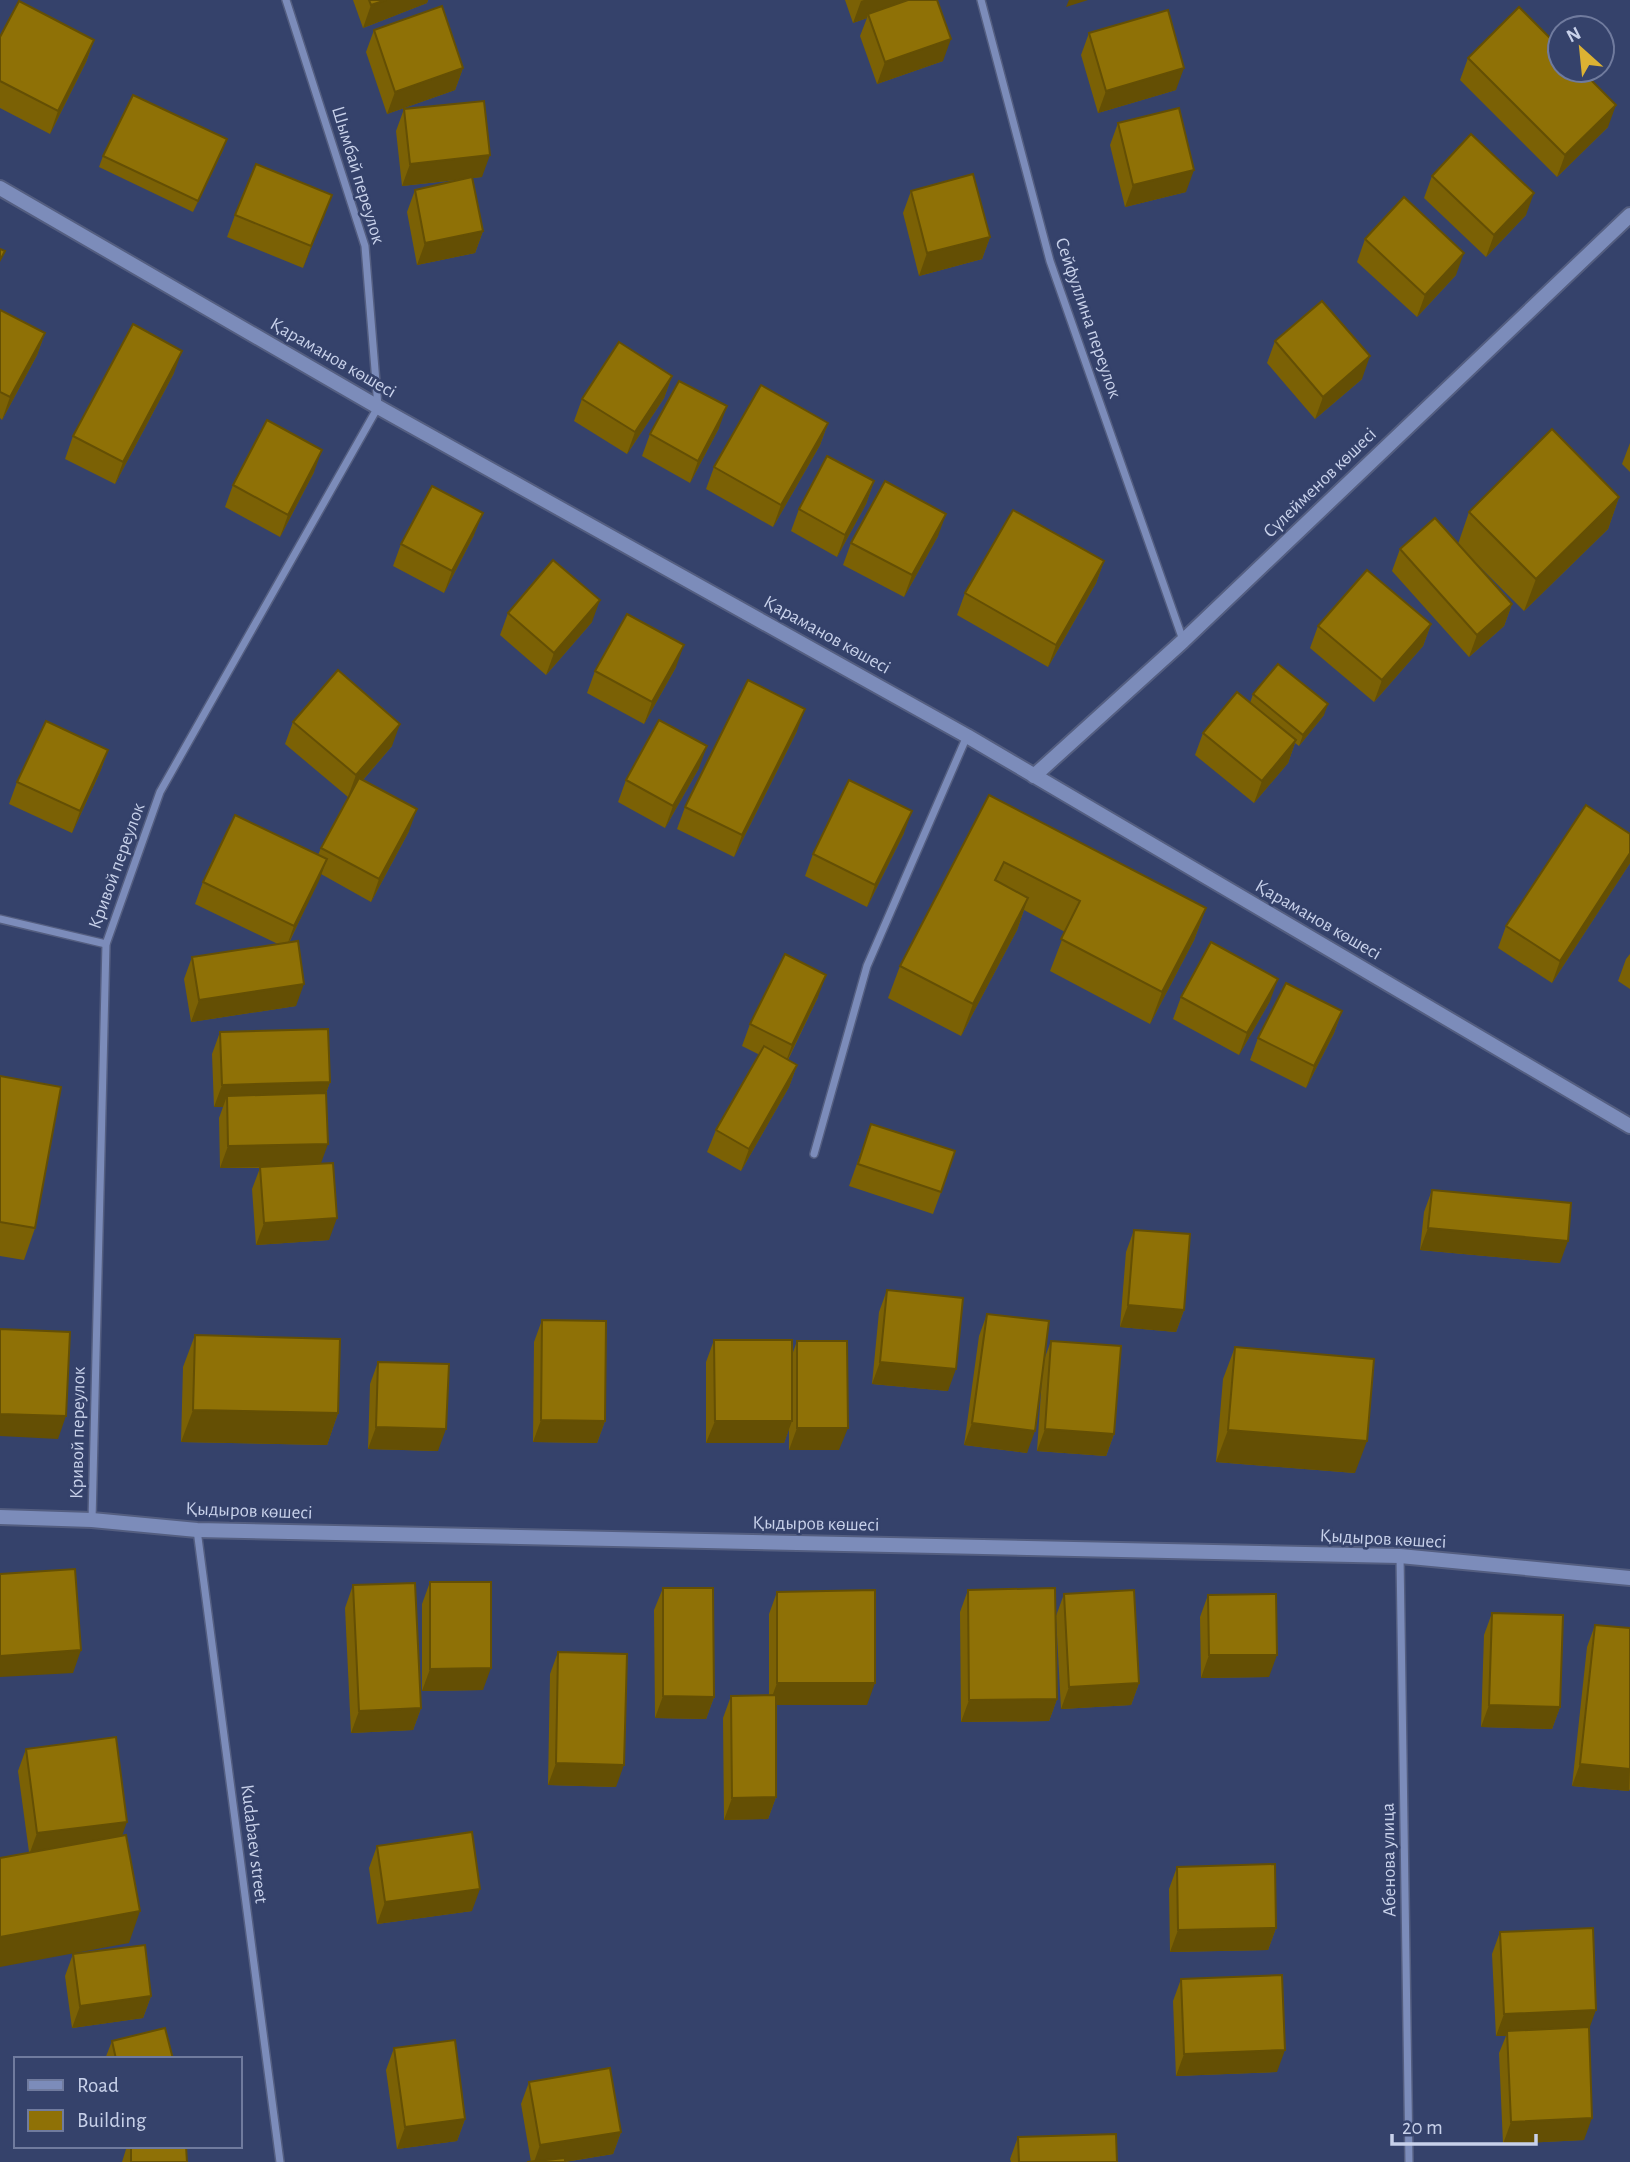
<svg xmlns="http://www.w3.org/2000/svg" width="1630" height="2162" font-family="'Alegreya Sans',sans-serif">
  <rect width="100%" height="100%" fill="#35426b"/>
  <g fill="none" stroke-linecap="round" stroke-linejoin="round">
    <defs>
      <g id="street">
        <polyline points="981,0 1050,261 1183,640"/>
        <polyline points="0,919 106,944"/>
        <polyline points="814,1154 867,966 967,736"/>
        <polyline points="92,1520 106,944 160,792 378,407 365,246 286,0"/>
        <polyline points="197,1530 280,2162"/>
        <polyline points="1400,1556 1409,2162"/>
      </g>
      <g id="secondary">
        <polyline points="0,188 378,407 967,736 1630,1126"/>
        <polyline points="1034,776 1183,641 1630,215"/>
        <polyline points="0,1517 92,1520 197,1530 1400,1556 1630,1578"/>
      </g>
    </defs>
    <use href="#street" stroke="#545e80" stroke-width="10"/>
    <use href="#secondary" stroke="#545e80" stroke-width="18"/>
    <use href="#street" stroke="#7c8cba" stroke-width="7"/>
    <use href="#secondary" stroke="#7c8cba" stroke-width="14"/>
  </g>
  <g fill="#7b6105">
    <polygon points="353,0 428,0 427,3 363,28"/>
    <polygon points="845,0 937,0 943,61 877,84 860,36 867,18 853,23"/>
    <polygon points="374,30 463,68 455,90 387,114 366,52"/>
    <polygon points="1089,33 1176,90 1098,113 1081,55"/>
    <polygon points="0,37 94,40 86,62 50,134 0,108"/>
    <polygon points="1468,58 1608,127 1557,177 1460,80"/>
    <polygon points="404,109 482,177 472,178 483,231 475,253 417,265 407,212 415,190 466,179 402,186 396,131"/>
    <polygon points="1118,123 1186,192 1125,207 1110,145"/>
    <polygon points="223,150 193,212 99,167 103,156"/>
    <polygon points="1432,176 1526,215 1486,257 1424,198"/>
    <polygon points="911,191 990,237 982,259 919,276 903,213"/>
    <polygon points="332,195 303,268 227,237 235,215"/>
    <polygon points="1365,239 1456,275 1417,317 1357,262"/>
    <polygon points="0,310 45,333 37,355 2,420 0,418"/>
    <polygon points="1275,341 1362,379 1315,419 1267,363"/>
    <polygon points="174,373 115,484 65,459 73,436"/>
    <polygon points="672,376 664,398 627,454 574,421 582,399"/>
    <polygon points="828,423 820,445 773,527 706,489 714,467"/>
    <polygon points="719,428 690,483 642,456 650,434"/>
    <polygon points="1630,443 1630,472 1622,464"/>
    <polygon points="314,472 280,537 225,507 233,485"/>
    <polygon points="874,481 866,504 837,557 791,531 799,509"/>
    <polygon points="1619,497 1608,529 1524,611 1464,551 1512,604 1504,626 1469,657 1392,571 1400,549 1458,544 1469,512"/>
    <polygon points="474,535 444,593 393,566 401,544"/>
    <polygon points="938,536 904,597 843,565 851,543"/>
    <polygon points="1104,561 1096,583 1048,667 957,615 965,593"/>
    <polygon points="508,613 592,622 546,675 500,635"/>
    <polygon points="1431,624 1423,646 1374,702 1310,648 1318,626"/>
    <polygon points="676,667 644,724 587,693 595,671"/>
    <polygon points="1253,694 1324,715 1299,746 1295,743 1288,763 1254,803 1195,755 1203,733 1250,703"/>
    <polygon points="293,722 392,746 363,780 409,831 371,902 321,874 289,943 296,1006 191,1022 184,979 192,957 278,944 195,904 203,882 318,855 321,848 348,797 285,744"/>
    <polygon points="797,731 734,857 677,829 685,807"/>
    <polygon points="108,750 100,772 72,833 9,804 17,782"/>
    <polygon points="699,768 665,828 618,802 626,780"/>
    <polygon points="989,795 1206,908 1194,940 1150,1024 1050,971 1065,932 1024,910 1017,930 961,1036 888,998 900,966"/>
    <polygon points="904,833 867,907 805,876 813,854"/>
    <polygon points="1630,834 1630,863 1552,983 1498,948 1506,926"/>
    <polygon points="1630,954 1630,989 1618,981 1626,959"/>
    <polygon points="818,997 788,1060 797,1065 789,1087 741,1171 707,1152 716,1130 760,1055 742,1046 750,1024"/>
    <polygon points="1181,997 1270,1001 1239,1055 1173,1019"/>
    <polygon points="1342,1011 1334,1033 1306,1088 1250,1060 1258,1038"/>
    <polygon points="220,1032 330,1082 326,1093 321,1163 329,1240 256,1245 252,1189 260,1168 220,1168 219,1118 223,1107 214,1107 212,1054"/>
    <polygon points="0,1076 35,1228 24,1260 0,1256"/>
    <polygon points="871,1124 941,1192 933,1214 849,1186"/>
    <polygon points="1432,1190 1560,1263 1420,1250 1424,1212"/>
    <polygon points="1134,1230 1184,1310 1176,1332 1120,1327 1126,1252"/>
    <polygon points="887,1290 948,1391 872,1384 879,1312"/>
    <polygon points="987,1314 1044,1360 1051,1341 1114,1434 1106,1456 1037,1451 1042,1377 1027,1453 964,1445 979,1336"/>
    <polygon points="542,1320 605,1421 597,1443 533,1442 534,1342"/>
    <polygon points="195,1335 338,1413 327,1445 181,1442 183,1367"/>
    <polygon points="714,1340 792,1355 797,1341 839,1450 789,1450 789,1429 784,1443 706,1443 706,1362"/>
    <polygon points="1235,1347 1355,1473 1216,1462 1223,1379"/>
    <polygon points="378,1362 438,1451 368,1449 370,1384"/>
    <polygon points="430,1582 483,1690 422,1691 422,1604"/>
    <polygon points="353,1585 421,1708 413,1730 351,1733 345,1608"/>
    <polygon points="663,1588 714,1697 706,1719 655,1718 654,1610"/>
    <polygon points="968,1590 1057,1699 1049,1721 961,1722 960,1612"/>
    <polygon points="777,1592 867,1705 776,1705 776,1797 768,1819 724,1820 723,1718 731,1696 769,1695 769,1614"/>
    <polygon points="1064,1594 1139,1683 1131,1705 1061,1709 1056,1616"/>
    <polygon points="1208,1595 1269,1677 1201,1678 1200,1617"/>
    <polygon points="1492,1613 1560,1707 1552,1729 1481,1727 1484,1635"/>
    <polygon points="1595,1625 1630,1628 1630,1789 1629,1791 1572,1786 1587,1647"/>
    <polygon points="558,1652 616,1787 548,1785 550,1674"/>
    <polygon points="26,1749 122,1835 129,1943 29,1852 18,1771"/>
    <polygon points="377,1846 472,1911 377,1924 369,1868"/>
    <polygon points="1177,1867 1276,1928 1268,1950 1170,1952 1169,1889"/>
    <polygon points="1500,1932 1589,2030 1584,2140 1503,2144 1499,2053 1506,2036 1496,2036 1492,1954"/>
    <polygon points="73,1954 151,1996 143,2018 72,2028 65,1976"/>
    <polygon points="1181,1979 1277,2072 1176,2076 1173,2001"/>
    <polygon points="112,2041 173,2059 105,2059"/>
    <polygon points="394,2048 465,2119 457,2141 397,2149 386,2070"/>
    <polygon points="529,2082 621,2132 613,2154 565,2162 531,2162 521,2104"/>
    <polygon points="1018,2137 1117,2162 1011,2162 1010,2159"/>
    <polygon points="127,2146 186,2146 187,2162 122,2162"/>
  </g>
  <g fill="#644f04">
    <polygon points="386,0 428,0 427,3 363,28 371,5"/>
    <polygon points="864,0 919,0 868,14 867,18 853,23 861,1"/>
    <polygon points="1069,0 1088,0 1066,7"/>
    <polygon points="951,39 943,61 877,84 885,62"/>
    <polygon points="94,40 86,62 50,134 58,111"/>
    <polygon points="463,68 455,90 387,114 395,92"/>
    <polygon points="1184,68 1176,90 1098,113 1106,91"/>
    <polygon points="1616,105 1608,127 1557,177 1565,155"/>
    <polygon points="227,139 223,150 193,212 198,201"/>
    <polygon points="490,155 482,177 402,186 410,164"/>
    <polygon points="1194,170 1186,192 1125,207 1133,185"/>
    <polygon points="1534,193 1526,215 1486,257 1494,235"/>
    <polygon points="332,195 324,217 303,268 311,246"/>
    <polygon points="483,231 475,253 417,265 425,243"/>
    <polygon points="990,237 982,259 919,276 927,253"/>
    <polygon points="1464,253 1456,275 1417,317 1425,295"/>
    <polygon points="45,333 37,355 2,420 10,397"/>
    <polygon points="182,351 174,373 115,484 123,462"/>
    <polygon points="1370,356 1362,379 1315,419 1323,397"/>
    <polygon points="672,376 664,398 627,454 635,432"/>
    <polygon points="727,406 719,428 690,483 698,461"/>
    <polygon points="828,423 820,445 773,527 781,505"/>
    <polygon points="322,450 314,472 280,537 288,515"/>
    <polygon points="874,481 866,504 837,557 845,535"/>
    <polygon points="1619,497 1608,529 1524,611 1536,579"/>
    <polygon points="483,513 474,535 444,593 452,571"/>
    <polygon points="946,514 938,536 904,597 912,575"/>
    <polygon points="1104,561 1096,583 1048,667 1056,645"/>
    <polygon points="600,600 592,622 546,675 554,653"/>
    <polygon points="1512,604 1504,626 1469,657 1477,635"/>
    <polygon points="1431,624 1423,646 1374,702 1382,680"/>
    <polygon points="684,645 676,667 644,724 652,702"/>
    <polygon points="1328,704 1324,715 1299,746 1303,735"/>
    <polygon points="805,709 797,731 734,857 742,835"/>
    <polygon points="400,724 392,746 348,797 356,775"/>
    <polygon points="1296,740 1288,763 1254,803 1262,781"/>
    <polygon points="707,746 699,768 665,828 673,806"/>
    <polygon points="108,750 100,772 72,833 80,811"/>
    <polygon points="417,809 409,831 371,902 379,879"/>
    <polygon points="912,811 904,833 867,907 875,885"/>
    <polygon points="1630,853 1630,863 1552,983 1560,961"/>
    <polygon points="327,859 319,881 286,948 294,926"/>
    <polygon points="1028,898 1017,930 961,1036 973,1004"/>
    <polygon points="1206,908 1194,940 1150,1024 1162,992"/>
    <polygon points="826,975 818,997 784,1067 792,1045"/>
    <polygon points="1278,979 1270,1001 1239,1055 1247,1033"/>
    <polygon points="304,984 296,1006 191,1022 199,1000"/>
    <polygon points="1342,1011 1334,1033 1306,1088 1314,1066"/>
    <polygon points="797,1065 789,1087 741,1171 749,1149"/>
    <polygon points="330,1082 322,1104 227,1096 223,1107 214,1107 222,1085"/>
    <polygon points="328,1144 320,1166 220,1168 228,1146"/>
    <polygon points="337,1218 329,1240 256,1245 264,1223"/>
    <polygon points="1428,1228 1568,1241 1560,1263 1420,1250"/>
    <polygon points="1128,1305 1184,1310 1176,1332 1120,1327"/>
    <polygon points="880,1362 956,1369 948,1391 872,1384"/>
    <polygon points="193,1410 338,1413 327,1445 181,1442"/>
    <polygon points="0,1414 66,1416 58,1439 0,1436"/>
    <polygon points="541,1420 605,1421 597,1443 533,1442"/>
    <polygon points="715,1421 792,1421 784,1443 706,1443"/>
    <polygon points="972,1423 1035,1431 1027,1453 964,1445"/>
    <polygon points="376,1427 446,1429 438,1451 368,1449"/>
    <polygon points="797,1428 848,1428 839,1450 789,1450"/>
    <polygon points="1045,1429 1114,1434 1106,1456 1037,1451"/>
    <polygon points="1228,1430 1367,1441 1355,1473 1216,1462"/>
    <polygon points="81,1650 73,1673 0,1677 0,1656"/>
    <polygon points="1209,1655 1277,1655 1269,1677 1201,1678"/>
    <polygon points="491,1668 483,1690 422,1691 430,1669"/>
    <polygon points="777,1683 875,1683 867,1705 769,1705"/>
    <polygon points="1139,1683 1131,1705 1061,1709 1069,1687"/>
    <polygon points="663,1696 714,1697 706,1719 655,1718"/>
    <polygon points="1057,1699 1049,1721 961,1722 969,1700"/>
    <polygon points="1489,1705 1560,1707 1552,1729 1481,1727"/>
    <polygon points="421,1708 413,1730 351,1733 359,1711"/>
    <polygon points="556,1763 624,1765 616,1787 548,1785"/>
    <polygon points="1580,1764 1630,1769 1629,1791 1572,1786"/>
    <polygon points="776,1797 768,1819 724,1820 732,1798"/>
    <polygon points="127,1822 119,1844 29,1855 37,1833"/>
    <polygon points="480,1889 472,1911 377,1924 385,1902"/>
    <polygon points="140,1911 129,1943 0,1967 0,1937"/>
    <polygon points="1276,1928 1268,1950 1170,1952 1178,1930"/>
    <polygon points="151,1996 143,2018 72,2028 80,2006"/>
    <polygon points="1596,2010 1588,2032 1507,2031 1506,2036 1496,2036 1504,2014"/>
    <polygon points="1285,2050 1277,2072 1176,2076 1184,2054"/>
    <polygon points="1592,2118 1584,2140 1503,2144 1511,2122"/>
    <polygon points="465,2119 457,2141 397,2149 405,2127"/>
    <polygon points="621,2132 613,2154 564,2162 534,2162 540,2145"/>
  </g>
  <g fill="#8f7106" stroke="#644f04" stroke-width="2">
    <polygon points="369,0 386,0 371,5"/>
    <polygon points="908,0 937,0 951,39 885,62 868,14"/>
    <polygon points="19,1 94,40 58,111 0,81 0,37"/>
    <polygon points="442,6 463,68 395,92 374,30"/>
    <polygon points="1519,7 1560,48 1560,70 1581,70 1616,105 1565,155 1468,58"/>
    <polygon points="1168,10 1184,68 1106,91 1089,33"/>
    <polygon points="133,95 227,139 198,201 103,156"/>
    <polygon points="484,101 490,155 410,164 404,109"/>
    <polygon points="1179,108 1194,170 1133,185 1118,123"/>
    <polygon points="1471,134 1534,193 1494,235 1432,176"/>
    <polygon points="256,164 332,195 311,246 235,215"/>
    <polygon points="973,174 990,237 927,253 911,191"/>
    <polygon points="472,177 483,231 425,243 415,190"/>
    <polygon points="1404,197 1464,253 1425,295 1365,239"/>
    <polygon points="0,249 5,251 0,260"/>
    <polygon points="1322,301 1370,356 1323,397 1275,341"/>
    <polygon points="0,310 45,333 10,397 0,392"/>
    <polygon points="133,324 182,351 123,462 73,436"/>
    <polygon points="619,342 672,376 635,432 582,399"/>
    <polygon points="679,381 727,406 698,461 650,434"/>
    <polygon points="761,385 828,423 781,505 714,467"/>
    <polygon points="267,420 322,450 288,515 233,485"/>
    <polygon points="1552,429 1619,497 1536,579 1469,512"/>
    <polygon points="827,456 874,481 845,535 799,509"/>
    <polygon points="885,481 946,514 912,575 851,543"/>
    <polygon points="432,486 483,513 452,571 401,544"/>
    <polygon points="1013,510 1104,561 1056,645 965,593"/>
    <polygon points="1435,518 1512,604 1477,635 1400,549"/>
    <polygon points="553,560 600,600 554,653 508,613"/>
    <polygon points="1367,570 1431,624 1382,680 1318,626"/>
    <polygon points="627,614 684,645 652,702 595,671"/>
    <polygon points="1278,664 1328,704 1303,735 1253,694"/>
    <polygon points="338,670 400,724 356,775 293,722"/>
    <polygon points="748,680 805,709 742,835 685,807"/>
    <polygon points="1237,692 1296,740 1262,781 1203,733"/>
    <polygon points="659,720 707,746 673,806 626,780"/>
    <polygon points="46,721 108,750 80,811 17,782"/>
    <polygon points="359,778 417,809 379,879 321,848"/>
    <polygon points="849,780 912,811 875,885 813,854"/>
    <polygon points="989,795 1206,908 1162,992 1061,939 1080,901 1004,862 995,880 1028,898 973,1004 900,966"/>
    <polygon points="1586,805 1630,834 1630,853 1560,961 1506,926"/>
    <polygon points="235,815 327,859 294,926 203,882"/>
    <polygon points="298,941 304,984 199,1000 192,957"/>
    <polygon points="1211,942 1278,979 1247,1033 1181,997"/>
    <polygon points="785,954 826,975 792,1045 750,1024"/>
    <polygon points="1286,983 1342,1011 1314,1066 1258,1038"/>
    <polygon points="328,1029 330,1082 222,1085 220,1032"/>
    <polygon points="764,1046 797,1065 749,1149 716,1130"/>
    <polygon points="0,1076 61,1087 35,1228 0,1222"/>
    <polygon points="326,1093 328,1144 228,1146 227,1096"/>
    <polygon points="871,1124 955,1151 941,1192 858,1164"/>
    <polygon points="333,1163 337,1218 264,1223 260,1167"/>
    <polygon points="1432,1190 1571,1203 1568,1241 1428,1228"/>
    <polygon points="1134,1230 1190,1234 1184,1310 1128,1305"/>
    <polygon points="887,1290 963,1298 956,1369 880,1362"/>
    <polygon points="987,1314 1049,1321 1035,1431 972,1423"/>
    <polygon points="542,1320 606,1321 605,1421 541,1420"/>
    <polygon points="0,1329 70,1332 66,1416 0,1414"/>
    <polygon points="195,1335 340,1339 338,1413 193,1410"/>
    <polygon points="714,1340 792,1340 792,1421 715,1421"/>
    <polygon points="797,1341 847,1341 848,1428 797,1428"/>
    <polygon points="1051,1341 1121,1346 1114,1434 1045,1429"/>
    <polygon points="1235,1347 1374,1359 1367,1441 1228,1430"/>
    <polygon points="378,1362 449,1364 446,1429 376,1427"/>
    <polygon points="75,1569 81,1650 0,1656 0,1574"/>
    <polygon points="430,1582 491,1582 491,1668 430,1669"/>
    <polygon points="415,1583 421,1708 359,1711 353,1585"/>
    <polygon points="663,1588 713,1588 714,1697 663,1696"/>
    <polygon points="1055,1588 1057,1699 969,1700 968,1590"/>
    <polygon points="875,1590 875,1683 777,1683 777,1592"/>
    <polygon points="1134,1590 1139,1683 1069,1687 1064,1594"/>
    <polygon points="1276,1594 1277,1655 1209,1655 1208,1595"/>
    <polygon points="1492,1613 1563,1615 1560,1707 1489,1705"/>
    <polygon points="1595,1625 1630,1628 1630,1769 1580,1764"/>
    <polygon points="558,1652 627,1654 624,1765 556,1763"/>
    <polygon points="776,1695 776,1797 732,1798 731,1696"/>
    <polygon points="116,1737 127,1822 37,1833 26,1749"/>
    <polygon points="472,1832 480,1889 385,1902 377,1846"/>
    <polygon points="126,1835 140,1911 0,1937 0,1858"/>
    <polygon points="1275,1864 1276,1928 1178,1930 1177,1867"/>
    <polygon points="1593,1928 1596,2010 1504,2014 1500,1932"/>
    <polygon points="145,1945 151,1996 80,2006 73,1954"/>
    <polygon points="1282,1975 1285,2050 1184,2054 1181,1979"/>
    <polygon points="1589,2027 1592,2118 1511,2122 1507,2031"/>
    <polygon points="165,2028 173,2059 116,2059 112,2041"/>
    <polygon points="455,2040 465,2119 405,2127 394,2048"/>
    <polygon points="610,2068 621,2132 540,2145 529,2082"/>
    <polygon points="1116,2134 1117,2162 1019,2162 1018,2137"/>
    <polygon points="131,2146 186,2146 187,2162 131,2162"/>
    <polygon points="565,2158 565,2162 527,2162"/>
  </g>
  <g text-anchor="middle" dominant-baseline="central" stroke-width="5" stroke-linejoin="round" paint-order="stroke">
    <g font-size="19" fill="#c8d1ea" stroke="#35426b">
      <text transform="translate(358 175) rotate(73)">Шымбай переулок</text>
      <text transform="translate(1088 318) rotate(71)">Сейфуллина переулок</text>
      <text transform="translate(333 358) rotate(30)">Қараманов көшесі</text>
      <text transform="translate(1320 483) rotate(-44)">Сүлейменов көшесі</text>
      <text transform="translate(827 635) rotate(29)">Қараманов көшесі</text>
      <text transform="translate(117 866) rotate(-70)">Кривой переулок</text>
      <text transform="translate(1318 920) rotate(30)">Қараманов көшесі</text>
      <text transform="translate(78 1433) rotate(-89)">Кривой переулок</text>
      <text transform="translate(249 1511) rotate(2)">Қыдыров көшесі</text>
      <text transform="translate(816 1524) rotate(1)">Қыдыров көшесі</text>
      <text transform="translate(1383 1539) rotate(3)">Қыдыров көшесі</text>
      <text transform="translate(254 1844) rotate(83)">Kudabaev street</text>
      <text transform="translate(1389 1860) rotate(-91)">Абенова улица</text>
    </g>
  </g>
  <rect x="14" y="2057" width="228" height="91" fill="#35426b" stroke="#707b9e" stroke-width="2"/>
  <rect x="28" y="2080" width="35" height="10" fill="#7c8cba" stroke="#707b9e" stroke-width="2"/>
  <text x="77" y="2092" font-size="21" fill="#c8d1ea">Road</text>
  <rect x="28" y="2110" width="35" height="21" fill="#8f7106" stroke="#707b9e" stroke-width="2"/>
  <text x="77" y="2127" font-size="21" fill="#c8d1ea">Building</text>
  <g transform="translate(1581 49) rotate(333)"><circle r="33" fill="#35426b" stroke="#707b9e" stroke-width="2"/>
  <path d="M0-5L12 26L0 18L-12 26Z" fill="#dcb233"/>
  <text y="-10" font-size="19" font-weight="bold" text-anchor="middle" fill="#c8d1ea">N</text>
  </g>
  <path d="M1392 2134v10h144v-10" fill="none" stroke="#c8d1ea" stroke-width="3.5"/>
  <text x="1402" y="2134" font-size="21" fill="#c8d1ea" stroke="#35426b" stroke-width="5" paint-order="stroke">20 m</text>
</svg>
